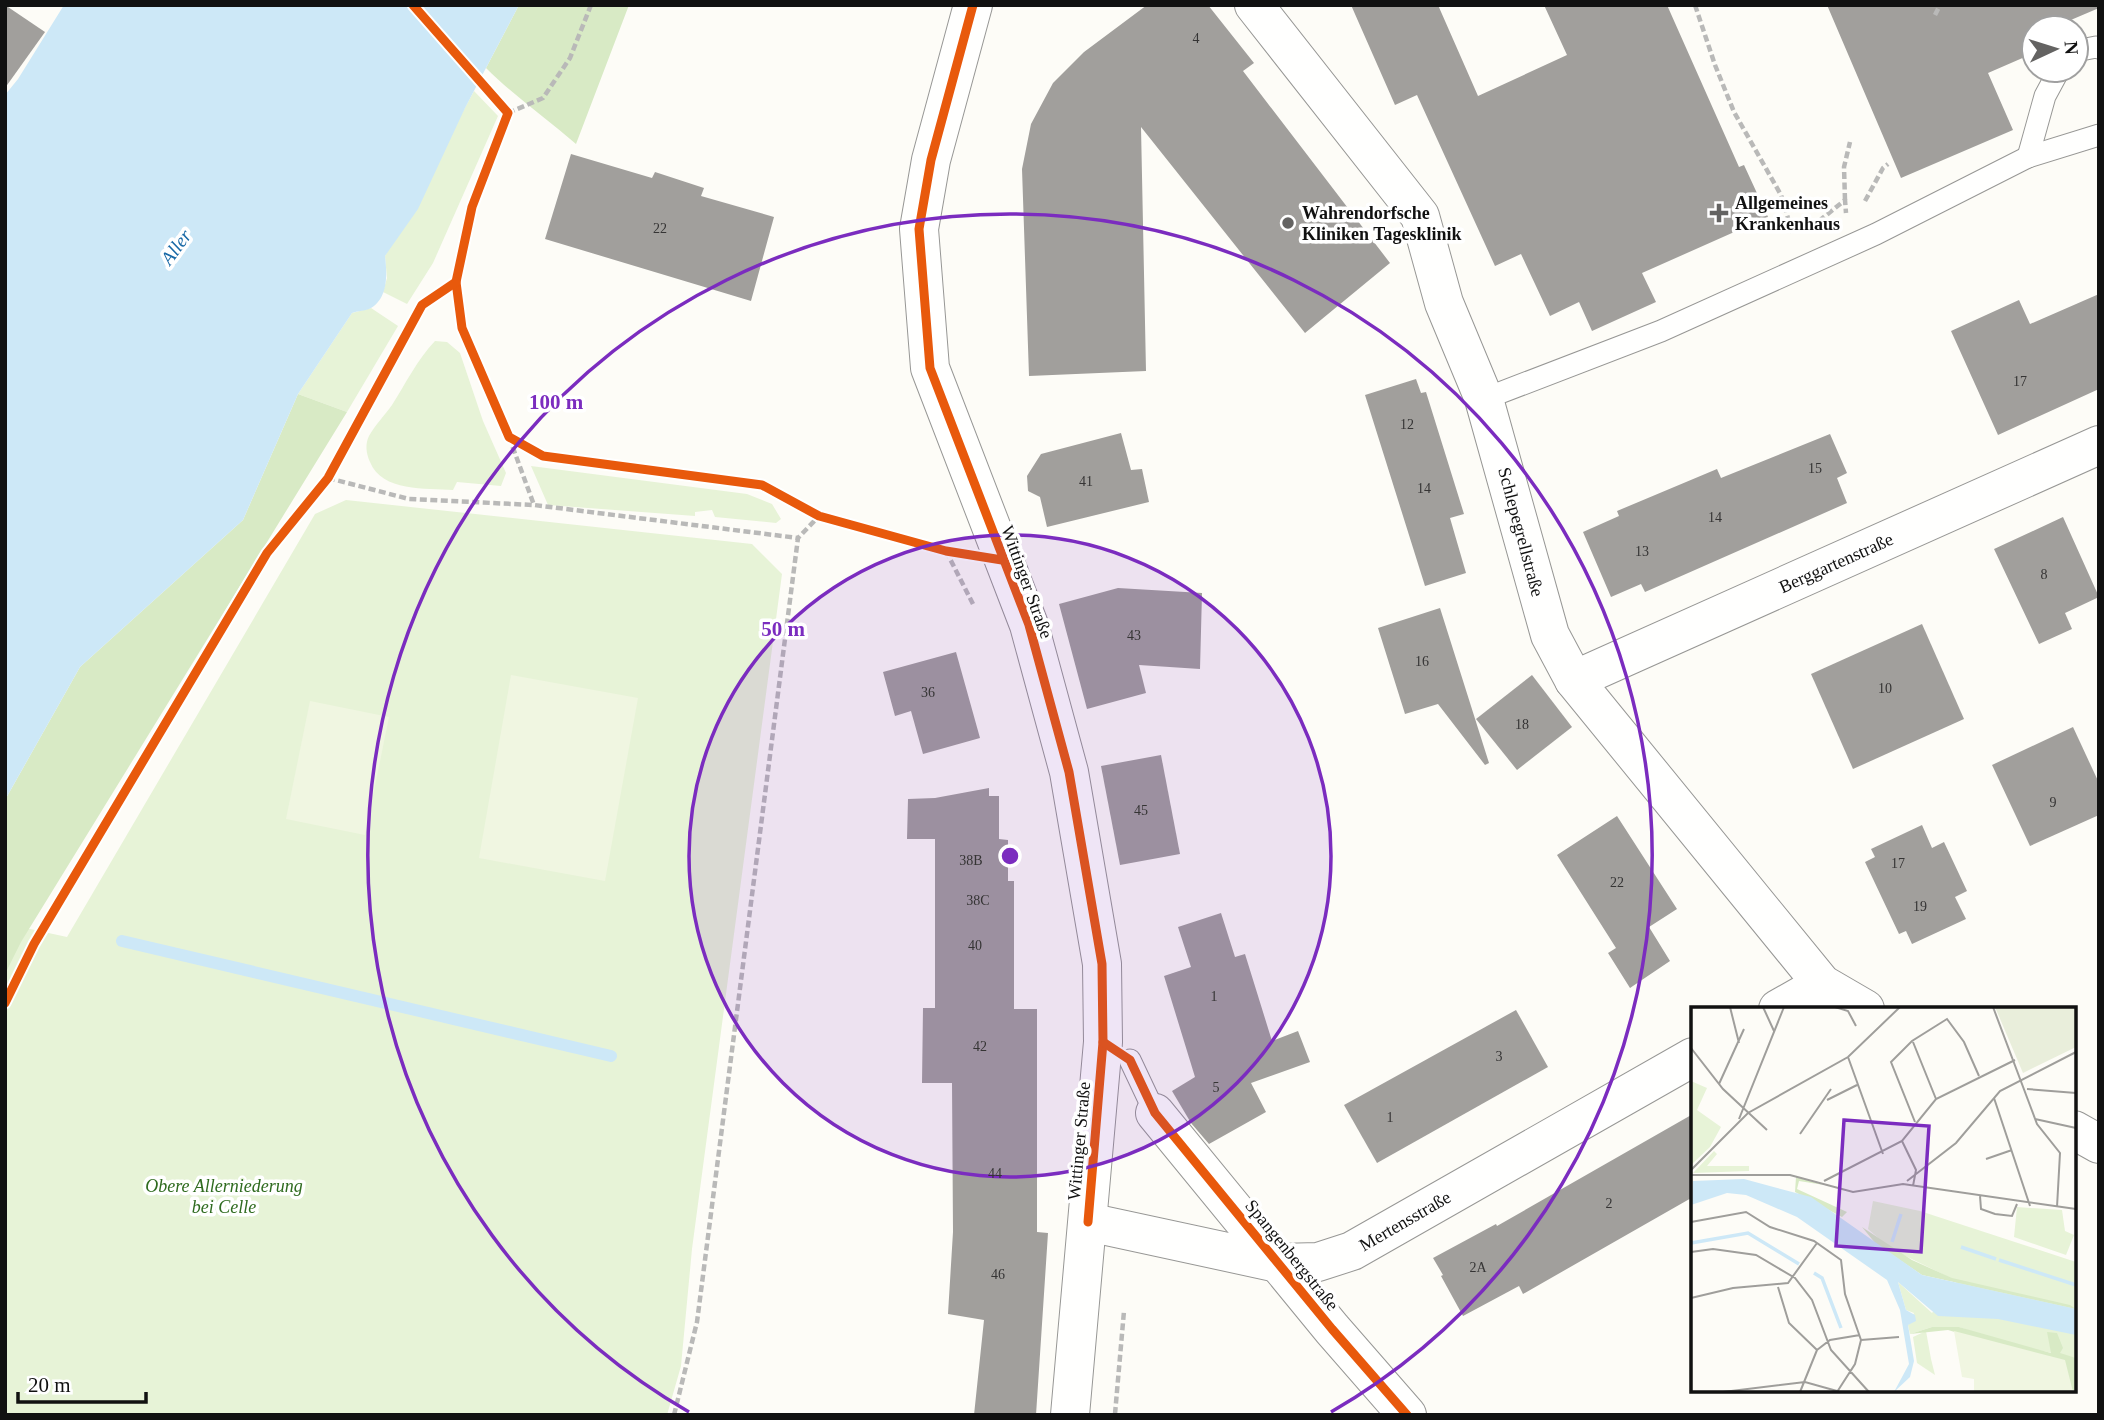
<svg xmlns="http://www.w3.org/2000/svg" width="2104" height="1420" font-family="'Times New Roman',serif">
  <rect width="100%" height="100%" fill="#fdfcf7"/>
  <g fill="#e7f3d7">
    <polygon points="474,91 498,116 433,263 407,304 383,292 387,278 385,256"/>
    <polygon points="371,308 398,326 347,412 298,394 352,313"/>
    <path d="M435 341 447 342 460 353 483 421 506 473 501 486 457 482 453 490C426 488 382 492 370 462 366 453 365 444 369 436 375 425 385 415 392 405 406 383 417 360 435 341Z"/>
    <polygon points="531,466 747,494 772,504 781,519 776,523 715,517 712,510 695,512 695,516 548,505"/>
    <polygon points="346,500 752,544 782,574 692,1249 681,1366 667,1415 5,1415 5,928 7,924 67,937 315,514"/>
  </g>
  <g fill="#d8eac5">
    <path d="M519 5H629L576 144C546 118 514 96 486 68Z"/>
    <polygon points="298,394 347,412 21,942 5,974 5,800 80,667 243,520"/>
  </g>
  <g fill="#f0f6e1">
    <polygon points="511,675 638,698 605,881 479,858"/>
    <polygon points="310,701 389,717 365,835 286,819"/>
  </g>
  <path fill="#cde8f7" d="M64 5H519L465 108 418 209 385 256C387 273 389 299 369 309 364 311 357 311 352 313L298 394 243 520 80 667 5 800V95L18 79Z"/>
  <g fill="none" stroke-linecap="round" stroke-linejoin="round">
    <polyline stroke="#cde8f7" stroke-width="12" points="122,941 611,1056"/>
  </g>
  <g fill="#a19f9c">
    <polygon points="5,5 45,32 5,88"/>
    <polygon points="1147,5 1208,5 1254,63 1243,71 1390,263 1305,333 1141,127 1146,371 1029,376 1022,169 1031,124 1053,83 1084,52"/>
    <polygon points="1351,5 1438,5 1478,96 1567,55 1544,5 1667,5 1739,167 1744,165 1768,217 1642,273 1656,302 1592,331 1579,302 1550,316 1521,254 1495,266 1417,95 1395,105"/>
    <polygon points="1827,5 2099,5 2099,8 2052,28 2034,28 2034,53 1988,73 2013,130 1901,178"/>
    <polygon points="571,154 652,178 655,172 704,188 701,196 774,217 751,301 545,239"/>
    <polygon points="2099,294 2099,389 1998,435 1951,331 2019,300 2030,324"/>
    <polygon points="1416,379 1421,393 1426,392 1464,514 1450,518 1466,573 1425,586 1365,395"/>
    <polygon points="1121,433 1131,470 1142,469 1149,502 1047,527 1040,497 1028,491 1027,476 1041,454"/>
    <polygon points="1830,434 1847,473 1837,478 1847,503 1645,592 1641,584 1611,597 1583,532 1619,516 1617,511 1717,469 1721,478"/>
    <polygon points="2063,517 2099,597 2065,613 2072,629 2039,644 1994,549"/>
    <polygon points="1118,588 1202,593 1200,669 1139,665 1146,693 1087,709 1059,604"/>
    <polygon points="1440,608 1489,763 1485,765 1438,704 1405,714 1378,628"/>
    <polygon points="1922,624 1964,719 1853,769 1811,674"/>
    <polygon points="956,652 980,738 923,754 911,711 895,716 883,672"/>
    <polygon points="1532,675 1572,727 1517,770 1476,719"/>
    <polygon points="2073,727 2099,783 2099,815 2030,846 1992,765"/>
    <polygon points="1161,755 1180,854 1120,865 1101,766"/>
    <polygon points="989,788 989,796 999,796 999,839 1008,840 1008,881 1014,881 1014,1009 1037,1009 1037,1232 1048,1233 1036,1415 974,1415 984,1320 948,1314 953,1232 952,1083 922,1083 923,1008 935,1008 935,839 907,839 908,799 935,798"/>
    <polygon points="1617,816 1677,909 1649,927 1670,961 1630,988 1608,953 1616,948 1557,855"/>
    <polygon points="1922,825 1932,848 1944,842 1967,891 1955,897 1966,919 1912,944 1906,931 1899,934 1865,862 1875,857 1871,849"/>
    <polygon points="1221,913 1235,957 1245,954 1272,1041 1298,1031 1310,1062 1251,1083 1266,1112 1209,1144 1191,1123 1172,1091 1195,1077 1164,976 1191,967 1178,927"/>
    <polygon points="1516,1010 1548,1067 1377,1163 1344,1105"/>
    <polygon points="1693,1114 1693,1197 1523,1294 1519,1286 1463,1316 1441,1276 1443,1275 1433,1258 1496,1224 1497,1226"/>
  </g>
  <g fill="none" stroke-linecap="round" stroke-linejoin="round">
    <defs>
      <g id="lane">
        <polyline points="2076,51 2096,47 2099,48"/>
        <polyline points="2028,157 2045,96 2059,70"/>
        <polyline points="1484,399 1661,331 1876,234 2028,157 2099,135"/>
        <polyline points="1130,1060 1155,1113"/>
      </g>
      <g id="street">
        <polyline points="973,5 931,160 919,229 930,368 1029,625 1069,772 1102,964 1103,1042 1070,1415"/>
        <polyline points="1254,5 1420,216 1444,303 1484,399 1550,635 1574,680 1822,984 1865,1009"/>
        <polyline points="1574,680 2099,445"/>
        <polyline points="1778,1009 1822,984"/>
        <polyline points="1155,1113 1332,1329 1407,1415"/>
        <polyline points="2074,1130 2099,1144"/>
        <polyline points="1088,1222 1278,1263 1318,1262 1352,1251 1693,1057"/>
      </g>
    </defs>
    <use href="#lane" stroke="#979795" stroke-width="23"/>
    <use href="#street" stroke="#979795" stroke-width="40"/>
    <g stroke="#b9b9b8" stroke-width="4.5" stroke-dasharray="7 3.5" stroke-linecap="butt">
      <polyline points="413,5 492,95"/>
      <polyline points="1695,5 1715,65 1734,112 1781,195 1793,235"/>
      <polyline points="1935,15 1940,5"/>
      <polyline points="508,113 543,98 570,58 591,5"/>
      <polyline points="1845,200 1844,167 1850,142"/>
      <polyline points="1865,201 1883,168 1888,164"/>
      <polyline points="1819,221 1845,200 1846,213"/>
      <polyline points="509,437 534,505 798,538"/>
      <polyline points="328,478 409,499 534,505"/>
      <polyline points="946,551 973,604"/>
      <polyline points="5,1003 34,944 267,553 328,478 422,305 456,282"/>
      <polyline points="1115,1414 1124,1311"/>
      <polyline points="674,1415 697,1322 798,538 819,516"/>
    </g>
    <use href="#lane" stroke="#fffffe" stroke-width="21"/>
    <use href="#street" stroke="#fffffe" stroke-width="38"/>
    <defs>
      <g id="cycleway">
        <polyline points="413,5 508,113 472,207 456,282 462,328 509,437 543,456 762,485 819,516 946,551 1002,560"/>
        <polyline points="973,5 931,160 919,229 930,368 1029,625 1069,772 1102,964 1103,1042 1088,1222"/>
        <polyline points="5,1003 34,944 267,553 328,478 422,305 456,282"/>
        <polyline points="1103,1042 1130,1060 1155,1113 1332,1329 1407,1415"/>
      </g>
    </defs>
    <use href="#cycleway" stroke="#fff" stroke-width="13"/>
    <use href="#cycleway" stroke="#e8590c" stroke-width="9"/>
  </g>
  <circle cx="1010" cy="856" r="321" fill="#7b2cbf" fill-opacity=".12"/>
  <g fill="none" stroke="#7b2cbf" stroke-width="3.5">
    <circle cx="1010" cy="856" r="321"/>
    <path d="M689 1412A642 642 0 1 1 1331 1412"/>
  </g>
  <g fill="#646362" stroke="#fff" stroke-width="2.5">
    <path d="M1715.5 202.5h7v7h7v7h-7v7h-7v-7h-7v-7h7z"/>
    <circle cx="1288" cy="223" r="7"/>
  </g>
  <g text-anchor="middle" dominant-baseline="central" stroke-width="7" stroke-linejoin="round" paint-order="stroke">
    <g font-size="14" fill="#353434">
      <text x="1196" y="38">4</text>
      <text x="660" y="228">22</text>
      <text x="2020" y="381">17</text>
      <text x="1407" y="424">12</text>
      <text x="1815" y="468">15</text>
      <text x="1086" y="481">41</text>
      <text x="1424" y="488">14</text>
      <text x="1715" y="517">14</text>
      <text x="1642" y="551">13</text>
      <text x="2044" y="574">8</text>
      <text x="1134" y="635">43</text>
      <text x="1422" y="661">16</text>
      <text x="1885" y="688">10</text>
      <text x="928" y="692">36</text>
      <text x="1522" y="724">18</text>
      <text x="2053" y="802">9</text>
      <text x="1141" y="810">45</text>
      <text x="971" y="860">38B</text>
      <text x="1898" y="863">17</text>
      <text x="1617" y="882">22</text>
      <text x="978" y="900">38C</text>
      <text x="1920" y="906">19</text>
      <text x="975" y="945">40</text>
      <text x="1214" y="996">1</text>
      <text x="980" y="1046">42</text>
      <text x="1499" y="1056">3</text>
      <text x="1216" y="1087">5</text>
      <text x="1390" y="1117">1</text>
      <text x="995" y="1173">44</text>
      <text x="1609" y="1203">2</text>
      <text x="1478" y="1267">2A</text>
      <text x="998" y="1274">46</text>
    </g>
    <g font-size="18" font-weight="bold" fill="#111" stroke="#fff" text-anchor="start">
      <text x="1735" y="203">Allgemeines<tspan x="1735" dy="21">Krankenhaus</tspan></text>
      <text x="1302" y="213">Wahrendorfsche<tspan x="1302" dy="21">Kliniken Tagesklinik</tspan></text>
    </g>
    <g font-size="18" fill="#111" stroke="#fff">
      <text transform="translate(1521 532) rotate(75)">Schlepegrellstraße</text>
      <text transform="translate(1836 563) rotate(-24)">Berggartenstraße</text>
      <text transform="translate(1027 582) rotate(70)">Wittinger Straße</text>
      <text transform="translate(1079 1141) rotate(-85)">Wittinger Straße</text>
      <text transform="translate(1405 1221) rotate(-30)">Mertensstraße</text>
      <text transform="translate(1292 1255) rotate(51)">Spangenbergstraße</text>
    </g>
    <g font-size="18" font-style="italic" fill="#2f6b1f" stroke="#fff">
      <text x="224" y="1186">Obere Allerniederung<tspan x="224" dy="21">bei Celle</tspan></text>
    </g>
    <g font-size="19" font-style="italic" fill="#1768a6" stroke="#fff">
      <text transform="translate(176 247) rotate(-54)">Aller</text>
    </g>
  </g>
  <g transform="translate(1691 1007)">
    <rect width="385" height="385" fill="#fdfcf7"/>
    <path d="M0 74 16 81 6 103 30 120 19 140 0 158ZM23 144 26 147 16 159H58V164L2 166ZM182 194 229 204 385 255V351L314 336 268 320H241L219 327 217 318 223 306 215 303 207 275 241 306 266 274 200 242 177 222ZM326 200 371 203 374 224 383 228 375 248 323 230ZM235 324 240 352 244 368 226 356 222 330Z" fill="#e7f3d7"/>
    <path d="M105 170 133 178 108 174 106 182 156 205 151 210 104 185ZM171 220 221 253 261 271 379 298 385 302 231 268 185 237ZM241 320H268L360 346 356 325 366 326 372 341 369 346 385 351V385L313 340 257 323 219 327Z" fill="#d8eac5"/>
    <path d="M304 0H385V40L332 66Z" fill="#e9eedb"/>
    <path d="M263 324 374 353 382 385H283V372L271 370Z" fill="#f0f6e1"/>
    <path d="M53 172 120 190 231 268 385 302V328L307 312 247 309 207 275 215 303 224 308 225 314 217 318 223 354 219 370 203 385 218 357 209 303 196 273 106 210 55 188 36 186 0 198 2 174Z" fill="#cde8f7"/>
    <path fill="none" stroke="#cde8f7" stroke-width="3.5" d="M201 235 210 207M0 236 57 226 108 257M270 240 305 252M308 253 385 278M123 266 131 271 150 321"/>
    <path fill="none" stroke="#9f9e9b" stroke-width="2" d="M39 0 48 36M72 0 83 24M144 0 157 4 165 19M302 0 346 117 369 146 366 200M222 35 245 92M0 41 32 82 76 123M157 50 192 147M28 77 53 22M336 82 385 86M303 91 339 199M136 93 166 78M48 112 93 0M344 112 385 121M224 115 200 55 221 34 256 12 273 35 288 69M109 127 140 82M211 134 225 163 222 179M295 152 321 143M0 163 57 106 157 50 209 0M0 168H99L162 185 212 177 385 202M133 174 211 134 245 92 324 53M216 174 265 136 309 84 385 45M289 189 290 202 304 207 321 209 326 197M0 215 55 205 79 220 123 234 150 253 154 287 170 333 164 357 146 385M0 245 22 242 65 248 104 271 121 293 140 343 178 385M87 280 98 316 126 343M0 291 42 281 97 276 126 236M170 333 208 330M126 343 139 333 169 328M32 385 114 375 146 384M109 385 126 343"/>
    <path fill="#7b2cbf" fill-opacity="0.15" stroke="#7b2cbf" stroke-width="3.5" d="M153 113 238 119 230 245 145 239Z"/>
    <rect width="385" height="385" fill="none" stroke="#111" stroke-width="3.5"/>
  </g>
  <circle cx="1010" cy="856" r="10" fill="#7b2cbf" stroke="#fff" stroke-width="3.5"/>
  <g font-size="21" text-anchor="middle" font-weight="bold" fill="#7b2cbf" stroke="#fff" stroke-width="7" stroke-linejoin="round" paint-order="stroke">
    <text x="556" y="409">100 m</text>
    <text x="783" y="636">50 m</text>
  </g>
  <rect width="2104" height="1420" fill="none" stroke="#111111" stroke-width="14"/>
  <g transform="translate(2055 49) rotate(86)"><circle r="33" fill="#ffffff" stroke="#a0a0a0" stroke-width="2"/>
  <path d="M0-5L12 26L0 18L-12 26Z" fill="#646362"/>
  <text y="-10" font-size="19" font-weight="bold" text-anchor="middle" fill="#111111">N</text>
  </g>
  <path d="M18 1392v10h128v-10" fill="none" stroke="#111111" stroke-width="3.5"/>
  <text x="28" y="1392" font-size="21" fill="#111111" stroke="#ffffff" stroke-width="5" paint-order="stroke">20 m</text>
</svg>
